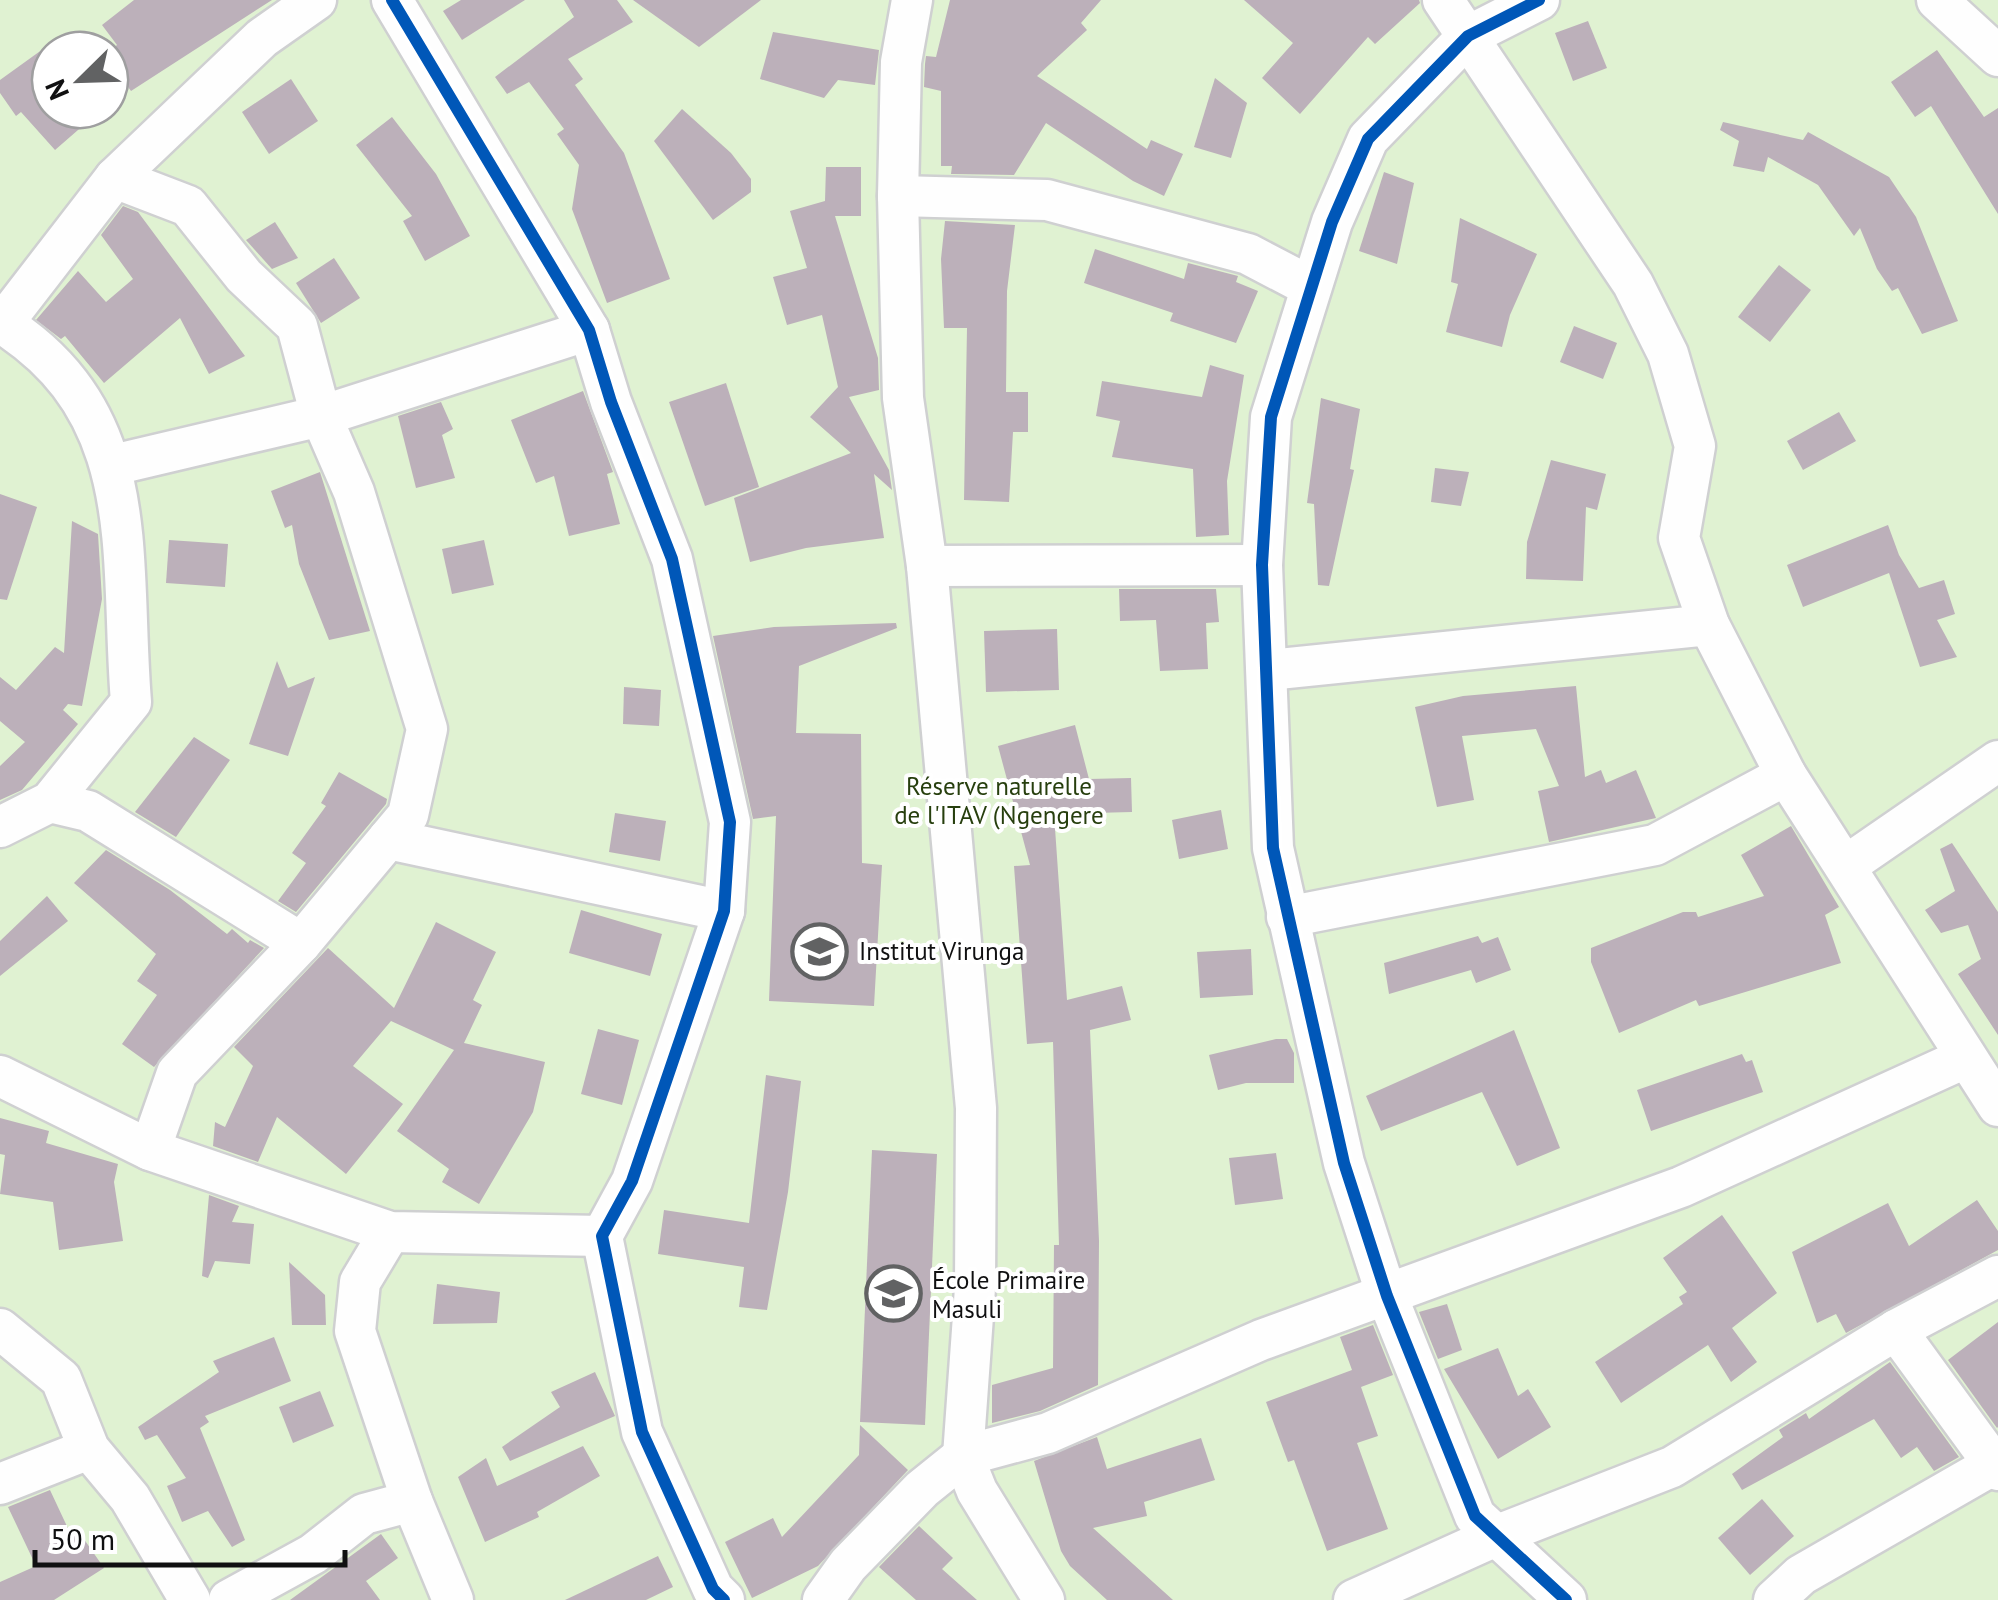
<svg xmlns="http://www.w3.org/2000/svg" width="1998" height="1600" font-family="'PT Sans',sans-serif">
  <rect width="100%" height="100%" fill="#f8f9fa"/>
  <path fill="#e0f2d2" fill-rule="evenodd" d="M0 0H1998V1600H0ZM50 50H110V110H50Z"/>
  <g fill="#bcb0ba">
    <polygon points="134,0 272,0 131,91 110,62 110,51 117,45 102,25"/>
    <polygon points="461,0 525,0 462,40 443,11"/>
    <polygon points="564,0 617,0 633,22 568,59 583,79 575,85 624,153 670,279 607,303 572,209 579,165 557,134 564,129 529,82 507,94 495,77 574,17"/>
    <polygon points="633,0 761,0 699,47"/>
    <polygon points="950,0 1101,0 1081,23 1087,30 1037,76 1147,149 1151,140 1183,154 1164,196 1133,181 1046,123 1014,175 951,174 952,166 941,166 941,91 924,87 925,64 926,56 936,57"/>
    <polygon points="1244,0 1419,0 1420,3 1375,44 1368,37 1300,114 1262,78 1293,43"/>
    <polygon points="1588,21 1607,68 1573,81 1555,33"/>
    <polygon points="773,32 879,50 875,85 838,80 824,98 760,79"/>
    <polygon points="50,44 50,110 101,110 55,150 21,112 16,116 0,93 0,80"/>
    <polygon points="1937,50 1984,117 1998,108 1998,214 1931,106 1915,117 1891,82"/>
    <polygon points="1215,78 1247,103 1231,158 1194,147"/>
    <polygon points="291,79 318,121 269,154 242,112"/>
    <polygon points="682,109 731,153 751,179 751,192 713,220 654,141"/>
    <polygon points="392,117 436,174 470,236 425,261 403,221 412,216 356,145"/>
    <polygon points="1723,122 1803,140 1808,132 1889,177 1916,217 1958,321 1922,334 1898,288 1892,291 1877,269 1860,228 1854,236 1818,185 1768,157 1764,172 1733,166 1739,141 1720,130"/>
    <polygon points="826,167 861,167 861,216 835,216 878,358 879,390 849,397 889,470 892,490 874,474 884,538 806,548 750,562 734,498 851,453 810,417 838,387 822,315 787,325 773,277 807,268 790,211 825,201"/>
    <polygon points="1384,172 1414,183 1397,264 1359,251"/>
    <polygon points="123,206 138,212 245,356 209,374 180,318 104,383 65,336 61,339 36,320 78,271 106,302 133,279 101,235"/>
    <polygon points="1460,218 1537,254 1510,315 1502,347 1446,332 1458,284 1451,282"/>
    <polygon points="945,221 1015,225 1007,291 1006,392 1028,392 1028,432 1013,432 1009,502 964,500 967,328 944,328 941,259"/>
    <polygon points="275,222 298,258 272,269 246,240"/>
    <polygon points="1095,249 1184,279 1188,263 1238,276 1236,282 1258,291 1236,343 1170,321 1173,313 1084,283"/>
    <polygon points="334,258 360,298 321,323 296,283"/>
    <polygon points="1779,265 1811,290 1770,342 1738,317"/>
    <polygon points="1574,326 1617,343 1603,379 1560,362"/>
    <polygon points="1210,365 1244,375 1227,481 1229,535 1196,537 1193,469 1112,457 1120,421 1096,416 1102,381 1202,397"/>
    <polygon points="726,383 759,487 705,506 669,402"/>
    <polygon points="583,391 613,472 607,474 620,524 569,536 554,476 536,483 511,420"/>
    <polygon points="1321,398 1360,409 1350,469 1354,470 1329,586 1318,585 1314,504 1307,503"/>
    <polygon points="441,402 453,429 442,435 455,478 416,488 398,416"/>
    <polygon points="1839,412 1856,441 1803,470 1787,441"/>
    <polygon points="1551,460 1606,474 1597,510 1586,507 1583,581 1526,579 1527,542"/>
    <polygon points="1435,468 1469,472 1461,506 1431,502"/>
    <polygon points="320,472 370,631 329,640 299,564 292,525 285,528 271,491"/>
    <polygon points="0,494 37,507 7,600 0,599"/>
    <polygon points="72,521 98,534 102,599 82,706 68,704 63,710 78,724 22,790 0,800 0,766 25,742 0,721 0,677 16,690 55,647 64,653"/>
    <polygon points="1888,525 1899,555 1919,588 1944,580 1955,614 1937,620 1957,657 1920,667 1889,573 1803,607 1787,565"/>
    <polygon points="169,540 228,544 225,587 166,583"/>
    <polygon points="484,540 494,585 452,594 442,549"/>
    <polygon points="1119,589 1216,589 1219,622 1206,623 1208,669 1160,671 1156,620 1120,621"/>
    <polygon points="896,623 897,628 799,666 796,733 861,734 862,863 882,865 874,1006 769,1001 776,816 753,819 713,636 774,627"/>
    <polygon points="1057,629 1059,690 986,692 984,631"/>
    <polygon points="277,661 288,688 315,677 288,756 249,744"/>
    <polygon points="1576,686 1585,777 1601,770 1606,783 1636,770 1656,818 1549,842 1538,791 1559,786 1536,729 1462,736 1474,800 1437,807 1415,707 1463,696"/>
    <polygon points="624,687 661,690 659,726 623,724"/>
    <polygon points="1075,725 1089,779 1131,778 1132,812 1054,814 1067,1000 1122,986 1131,1020 1090,1030 1099,1241 1098,1385 1040,1411 992,1423 992,1385 1053,1368 1054,1245 1059,1245 1053,1042 1027,1044 1014,866 1030,865 998,746"/>
    <polygon points="194,737 230,760 176,837 135,812"/>
    <polygon points="339,772 387,799 386,804 296,912 278,901 306,863 292,853 326,806 321,803"/>
    <polygon points="1221,810 1228,849 1179,859 1172,820"/>
    <polygon points="615,813 666,821 660,861 609,852"/>
    <polygon points="1791,826 1839,907 1825,915 1841,963 1699,1006 1696,1000 1619,1033 1591,962 1591,948 1683,912 1696,912 1698,917 1764,896 1741,855"/>
    <polygon points="1952,843 1998,912 1998,1035 1958,974 1981,959 1968,925 1941,933 1925,910 1955,891 1940,849"/>
    <polygon points="106,850 170,890 227,934 232,929 248,943 250,940 264,948 154,1067 122,1044 157,995 137,981 156,954 74,883"/>
    <polygon points="47,896 68,921 0,976 0,941"/>
    <polygon points="581,910 662,934 650,976 569,953"/>
    <polygon points="436,922 496,952 473,1000 482,1005 464,1043 545,1062 533,1112 479,1204 442,1182 449,1169 397,1131 454,1050 391,1021 353,1066 403,1104 346,1174 277,1117 258,1162 213,1146 215,1122 225,1127 253,1066 234,1047 328,948 394,1008"/>
    <polygon points="1478,936 1482,943 1498,937 1511,970 1476,983 1471,970 1389,994 1384,963"/>
    <polygon points="1251,949 1253,995 1200,998 1197,952"/>
    <polygon points="598,1029 639,1040 622,1105 581,1094"/>
    <polygon points="1514,1030 1560,1148 1517,1166 1482,1092 1381,1131 1366,1096"/>
    <polygon points="1276,1039 1287,1039 1294,1053 1294,1083 1246,1083 1218,1090 1209,1055"/>
    <polygon points="1742,1054 1746,1062 1752,1060 1763,1092 1651,1131 1637,1090"/>
    <polygon points="766,1075 801,1081 788,1192 767,1310 739,1307 744,1267 658,1254 664,1210 749,1223"/>
    <polygon points="0,1118 49,1131 46,1143 118,1164 114,1182 123,1241 59,1250 53,1202 0,1194 5,1155 0,1154"/>
    <polygon points="872,1150 937,1154 925,1425 860,1422"/>
    <polygon points="1276,1153 1283,1199 1235,1205 1229,1158"/>
    <polygon points="209,1195 239,1206 232,1222 254,1224 250,1264 215,1261 208,1278 202,1276"/>
    <polygon points="1977,1200 1998,1231 1998,1250 1846,1333 1836,1314 1817,1323 1792,1252 1888,1203 1909,1246"/>
    <polygon points="1722,1215 1777,1293 1732,1328 1757,1362 1731,1382 1708,1345 1621,1403 1595,1362 1683,1304 1679,1297 1687,1292 1663,1258"/>
    <polygon points="289,1262 325,1295 326,1325 292,1325"/>
    <polygon points="437,1284 500,1292 497,1323 433,1324"/>
    <polygon points="1447,1304 1462,1350 1438,1359 1419,1312"/>
    <polygon points="1998,1322 1998,1427 1997,1428 1948,1360"/>
    <polygon points="1373,1325 1393,1375 1361,1387 1378,1436 1357,1443 1388,1529 1327,1551 1294,1460 1288,1462 1266,1402 1352,1370 1340,1337"/>
    <polygon points="274,1337 291,1381 205,1416 209,1422 200,1428 245,1540 232,1547 208,1511 182,1522 167,1486 186,1478 157,1435 145,1440 138,1427 219,1372 213,1361"/>
    <polygon points="1498,1348 1518,1396 1528,1389 1551,1427 1498,1459 1444,1369"/>
    <polygon points="1890,1362 1959,1457 1934,1471 1917,1447 1901,1458 1874,1419 1742,1490 1732,1474 1783,1437 1779,1430 1806,1413 1809,1419"/>
    <polygon points="595,1372 615,1416 510,1461 502,1447 560,1407 551,1392"/>
    <polygon points="320,1391 334,1426 293,1443 279,1407"/>
    <polygon points="860,1425 908,1470 818,1566 752,1598 725,1542 773,1518 782,1537 859,1455"/>
    <polygon points="1097,1437 1107,1469 1201,1438 1215,1480 1144,1502 1147,1516 1093,1528 1173,1600 1107,1600 1070,1566 1061,1551 1034,1461"/>
    <polygon points="583,1446 600,1476 537,1512 539,1517 485,1542 458,1477 486,1458 497,1486"/>
    <polygon points="50,1490 72,1537 79,1532 104,1568 54,1600 0,1600 0,1582 36,1566 8,1507"/>
    <polygon points="1762,1499 1794,1536 1750,1575 1718,1538"/>
    <polygon points="919,1526 953,1558 942,1569 977,1600 916,1600 879,1567"/>
    <polygon points="381,1534 398,1558 366,1581 380,1600 290,1600"/>
    <polygon points="658,1556 673,1587 646,1600 565,1600"/>
  </g>
  <g fill="none" stroke-linecap="round" stroke-linejoin="round">
    <defs>
      <g id="minor">
        <polyline points="392,0 589,330 611,402 672,559 730,822 724,911 632,1181 602,1236 642,1432 713,1589 724,1600"/>
        <polyline points="912,0 901,62 898,196 903,398 927,566 976,1108 975,1288 963,1456 977,1491 1044,1600"/>
        <polyline points="1443,0 1633,284 1668,354 1695,446 1679,538 1709,625 1786,775 1998,1106"/>
        <polyline points="1539,0 1468,36 1368,139 1332,222 1271,417 1262,565 1273,848 1344,1163 1387,1296 1475,1516 1566,1600"/>
        <polyline points="1937,0 1998,56"/>
        <polyline points="115,178 188,206 244,276 297,326 321,416 354,492 427,729 408,815 301,943 177,1073 150,1150"/>
        <polyline points="898,196 1047,200 1248,254 1311,287"/>
        <path d="M0 322C146 413 119 555 131 702L50 802 0 827"/>
        <polyline points="3,323 115,178 262,38 316,0"/>
        <polyline points="113,465 321,416 589,330"/>
        <polyline points="927,566 1262,565"/>
        <polyline points="1268,670 1709,625"/>
        <polyline points="50,802 88,811 301,943"/>
        <polyline points="388,839 724,911"/>
        <polyline points="1847,865 1998,761"/>
        <polyline points="1287,917 1655,845 1786,775"/>
        <polyline points="0,1076 150,1150 390,1232 602,1236"/>
        <polyline points="390,1232 360,1282 355,1331 412,1501 453,1600"/>
        <polyline points="0,1329 61,1379 89,1449 130,1498 190,1600"/>
        <polyline points="1896,1330 1998,1470"/>
        <polyline points="0,1484 89,1449"/>
        <polyline points="229,1600 313,1554 364,1514 412,1501"/>
        <polyline points="823,1600 848,1565 922,1489 963,1456 1048,1433 1261,1340 1681,1187 1965,1058"/>
        <polyline points="1354,1600 1498,1535 1672,1467 1896,1330 1998,1276"/>
        <polyline points="1774,1600 1801,1575 1991,1466"/>
      </g>
    </defs>
    <use href="#minor" stroke="#cfd0d1" stroke-width="45"/>
    <use href="#minor" stroke="#fefefe" stroke-width="40"/>
    <defs>
      <g id="cycleway">
        <polyline points="392,0 589,330 611,402 672,559 730,822 724,911 632,1181 602,1236 642,1432 713,1589 724,1600"/>
        <polyline points="1539,0 1468,36 1368,139 1332,222 1271,417 1262,565 1273,848 1344,1163 1387,1296 1475,1516 1566,1600"/>
      </g>
    </defs>
    <use href="#cycleway" stroke="#fff" stroke-width="19"/>
    <use href="#cycleway" stroke="#0057b8" stroke-width="12"/>
  </g>
  <defs>
    <symbol id="school-ring" viewBox="-11 -11 22 22"><circle r="9.5" fill="#fff" stroke="#616263" stroke-width="1.5"/><path d="M0-5L7-2L0 1L-7-2ZM-4 1L0 2.5L4 1V4Q0 6-4 4Z" fill="#616263"/></symbol>
  </defs>
  <g fill-rule="evenodd">
    <use href="#school-ring" x="788" y="920" width="63" height="63"/>
    <use href="#school-ring" x="862" y="1262" width="63" height="63"/>
  </g>
  <g text-anchor="middle" dominant-baseline="central" stroke-width="8" stroke-linejoin="round" paint-order="stroke">
    <g font-size="25" fill="#273f0e" stroke="#fff">
      <text x="999" y="786">Réserve naturelle<tspan x="999" dy="29">de l'ITAV (Ngengere</tspan></text>
    </g>
    <g font-size="25" fill="#101011" stroke="#fff" text-anchor="start">
      <text x="859" y="951">Institut Virunga</text>
      <text x="932" y="1280">École Primaire<tspan x="932" dy="29">Masuli</tspan></text>
    </g>
  </g>
  <g transform="translate(80 80) rotate(247)"><circle r="48" fill="#ffffff" stroke="#9f9fa0" stroke-width="2.5"/>
  <path d="M0-8L18 38L0 25L-18 38Z" fill="#616263"/>
  <text y="-15" font-size="28" font-weight="bold" text-anchor="middle" fill="#101011">N</text>
  </g>
  <path d="M35 1550v15h310v-15" fill="none" stroke="#101011" stroke-width="5"/>
  <text x="50" y="1550" font-size="30" fill="#101011" stroke="#ffffff" stroke-width="8" paint-order="stroke">50 m</text>
</svg>
